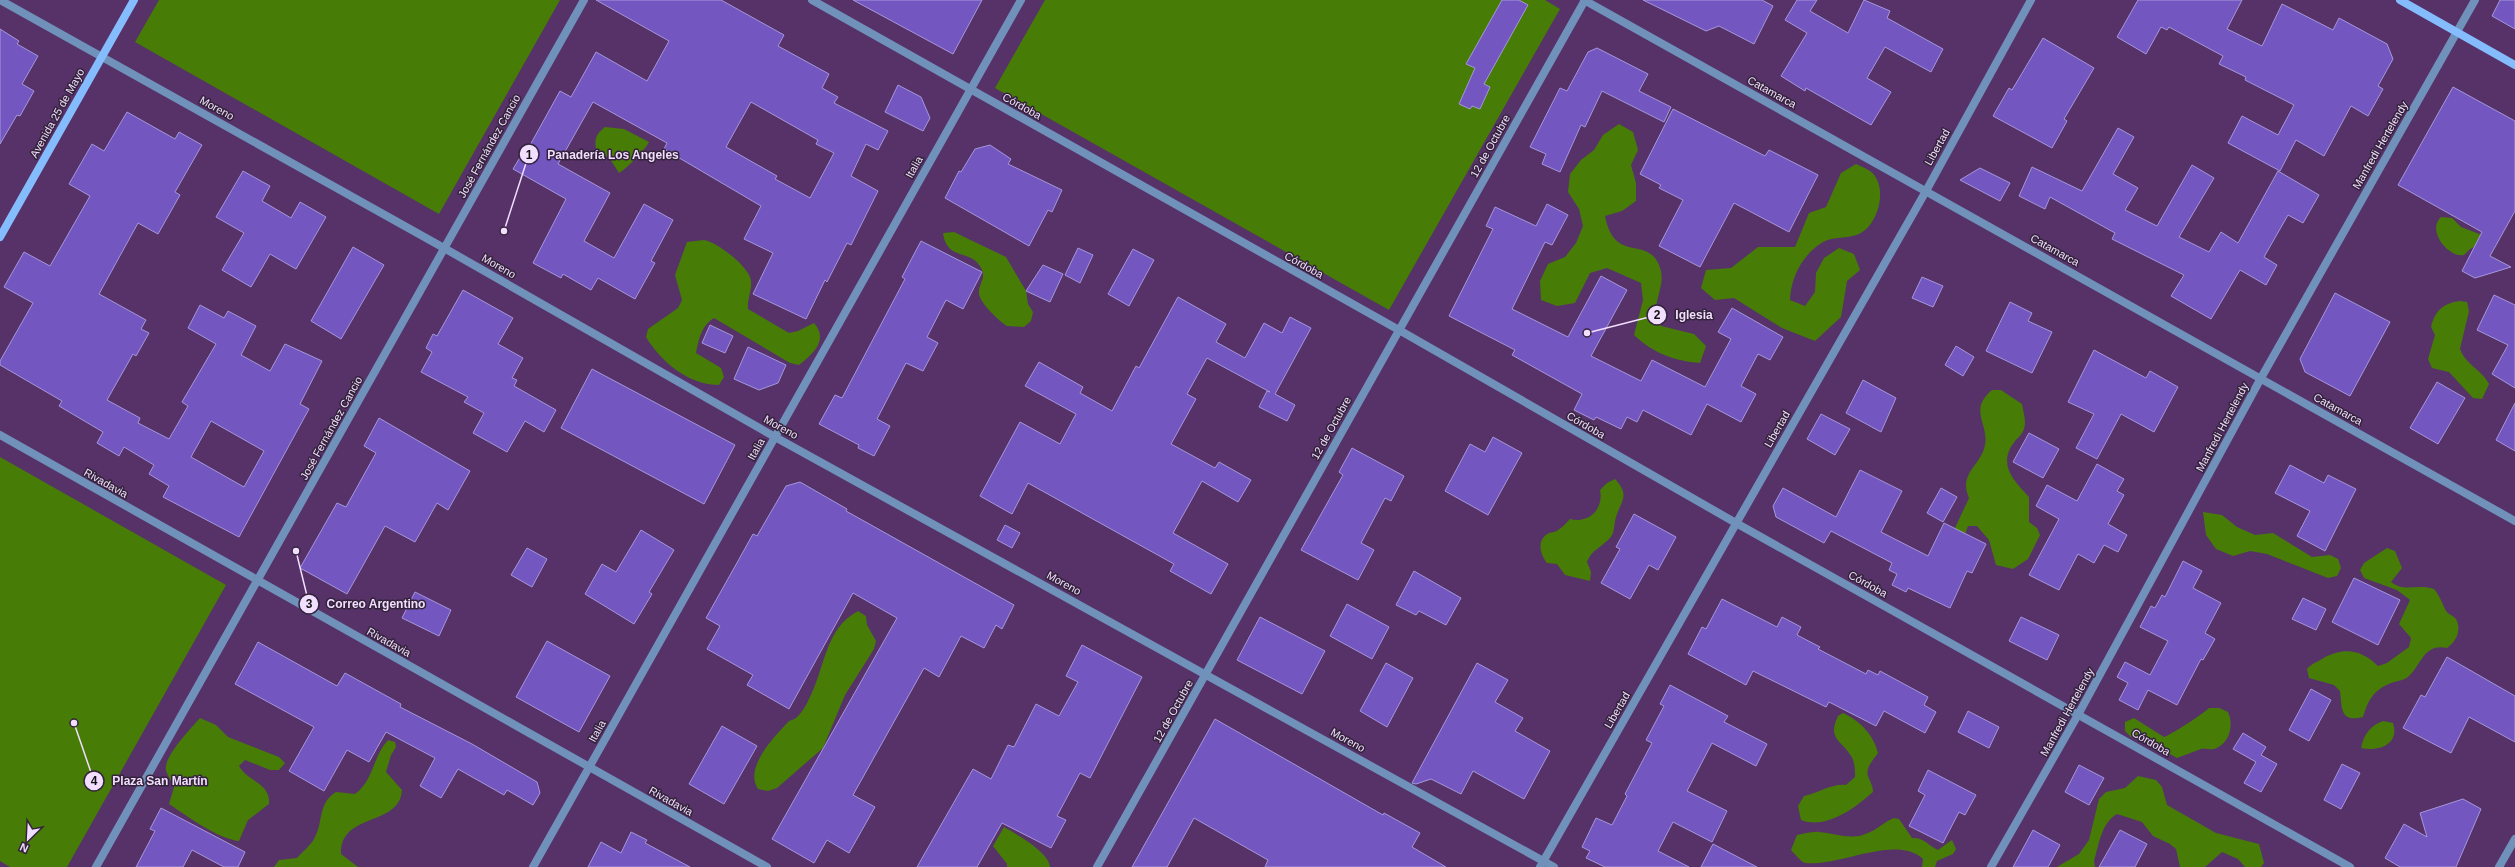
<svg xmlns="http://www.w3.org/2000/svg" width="2515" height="867" font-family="Arial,sans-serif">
  <rect width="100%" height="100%" fill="#563268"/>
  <g fill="#477c07">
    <polygon points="159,0 560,0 439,214 135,42"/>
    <polygon points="1045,0 1545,0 1560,9 1389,310 995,88"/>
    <path d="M1619 124 1633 132 1638 150 1631 165 1636 183V201L1622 211 1605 216C1614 262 1644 238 1657 261 1667 278 1658 291 1656 308 1656 314 1659 321 1661 326L1694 334 1706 346 1700 363C1674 361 1653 353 1634 335L1643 300 1641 283 1607 268 1590 273 1575 303 1557 306 1541 300 1540 281 1548 264 1565 257 1576 243 1583 226 1579 209 1568 192 1570 174 1581 160 1594 150 1603 135Z"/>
    <path d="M605 127 624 129 649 142C646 149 625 170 619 173L610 159 596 149C594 138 597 133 605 127Z"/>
    <path d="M1856 164C1860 166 1866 168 1870 171 1889 185 1879 225 1859 234 1848 239 1833 236 1823 242 1802 255 1791 277 1790 300L1805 306 1815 292 1816 273 1824 258 1839 248 1854 254 1860 270 1847 281 1841 317 1815 341 1782 328 1734 298 1715 300 1701 288 1706 270 1731 268 1758 247H1795L1809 213 1826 207 1841 173Z"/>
    <path d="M2441 217 2452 218 2461 227 2482 235 2478 245 2470 249 2464 255C2449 258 2426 231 2441 217Z"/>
    <path d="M954 232 1006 257 1026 291 1028 304 1033 312 1031 321 1024 327 1007 326C999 321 980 303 979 294 978 284 987 278 981 268 971 248 947 262 943 233Z"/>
    <path d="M704 240C717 242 750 267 751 281 752 291 747 299 748 309L789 333 798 331 814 323C829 340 813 354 799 365L790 363 714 318C701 326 699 339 696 353L721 368 724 377 719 385C689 385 661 362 646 337L648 329 678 308 682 300 675 275 687 242Z"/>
    <path d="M2460 301 2467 302 2469 311 2460 349C2466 365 2481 369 2489 384L2482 399 2473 398 2449 372 2432 368 2428 359 2435 335 2431 327C2435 311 2443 303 2460 301Z"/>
    <path d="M1992 390H2001L2022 404C2023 410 2025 417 2025 423 2025 431 2020 436 2015 441 1997 464 2013 480 2029 497V522L2037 528 2040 535 2028 559 2013 569 1996 565 1989 540 1977 526H1968L1965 534 1954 530 1969 498C1958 473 1981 466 1985 445 1989 424 1968 410 1992 390Z"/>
    <polygon points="0,457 226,585 67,867 10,867 0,861"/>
    <path d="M1615 479C1632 497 1619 502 1615 521 1614 527 1614 534 1610 538 1602 547 1591 550 1587 562L1591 572 1590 581 1565 575 1557 564 1547 563C1540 554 1536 540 1549 533 1552 532 1556 532 1558 530 1563 527 1566 523 1570 519 1589 524 1604 509 1600 490L1607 483Z"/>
    <polygon points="2203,512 2222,515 2237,527 2255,535 2273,533 2312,557 2330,555 2338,559 2341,568 2337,576 2328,578 2267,554 2250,551 2233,556 2216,549 2206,535"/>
    <path d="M2387 548 2395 551 2402 568 2391 582C2405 593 2418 583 2434 589 2440 596 2442 603 2446 611 2449 615 2453 615 2456 619 2462 630 2456 642 2447 648 2424 643 2422 664 2408 677 2404 680 2398 681 2394 682 2374 689 2369 698 2363 717 2340 723 2342 708 2340 691L2334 685 2309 678 2307 669C2311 664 2317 662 2322 659 2343 647 2361 649 2378 666L2387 663 2409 647 2411 638 2399 624 2410 600 2397 590 2364 578 2360 570 2364 563Z"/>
    <path d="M858 611 866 616 867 625 876 641 874 649 845 695 823 748 777 788 768 791 758 789C744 768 773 738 788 722 790 720 793 720 796 718 800 715 806 706 808 701 825 670 824 629 858 611Z"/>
    <path d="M2209 708H2219L2228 712C2234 725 2230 744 2214 749 2210 750 2206 748 2201 749 2193 752 2185 755 2177 758L2156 746 2131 737 2125 731V722L2134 718 2164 737C2169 736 2206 712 2209 708Z"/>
    <path d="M1843 713C1859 720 1874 735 1878 753 1874 759 1865 768 1868 776 1870 782 1873 785 1873 792 1855 808 1826 830 1801 820L1798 806 1804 796C1819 793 1832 783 1846 785L1855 777C1855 770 1855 762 1851 756 1841 740 1827 739 1838 716Z"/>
    <path d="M200 718 216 725 228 737 279 757 285 763 279 770H270L245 760 239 766C248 782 271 783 269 804L248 820 239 841C218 839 187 816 169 804L174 787C173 782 167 776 166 770 163 757 192 727 200 718Z"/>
    <path d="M2383 721 2393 723C2400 744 2379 752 2361 748 2364 734 2370 726 2383 721Z"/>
    <path d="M388 740 395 742 396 747 391 755 386 772 402 790C400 827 340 812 341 854L358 867H274L279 860 297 858C302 852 310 846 314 839 324 822 317 804 336 792L355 794C374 780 372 758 388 740Z"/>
    <path d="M2138 776 2156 780 2162 787 2167 805 2216 833 2259 844 2264 863 2261 867H2245L2238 859 2222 852 2205 867H2180L2176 849 2170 844 2153 836 2142 822 2117 814C2101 823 2099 845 2094 861L2095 867H2057L2079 854 2089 840 2099 799 2106 792 2125 788Z"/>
    <path d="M1894 818 1899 819 1912 838C1923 837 1928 845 1938 850L1952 840 1956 849 1953 854 1937 861 1935 867H1922L1923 859C1896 834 1840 867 1805 863 1800 861 1795 854 1791 850L1797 835C1804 834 1812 831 1819 832 1832 833 1845 838 1859 836 1876 832 1880 824 1894 818Z"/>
    <path d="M1004 827C1016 834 1049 852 1050 867H1007V864L993 846Z"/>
  </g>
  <g fill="#7456c1" stroke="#a597db" fill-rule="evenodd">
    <path d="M596 0H721L784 35 778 46 829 74 822 88 838 97 834 103 888 131 878 150 866 144 851 176 878 191 851 245 847 243 827 282 825 280 806 319 753 294 773 253 744 239 761 206 664 149 667 143 593 102 558 164 610 193 584 241 614 258 644 204 673 220 651 261 655 263 635 299 598 278 591 290 563 274 561 278 533 263 566 199 513 169 527 146 529 147 560 91 571 97 596 52 647 81 669 41ZM751 102 818 140 816 144 834 153 810 198 775 179 777 176 726 147Z"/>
    <polygon points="853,0 982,0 953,54"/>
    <polygon points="1502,0 1519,0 1528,5 1484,84 1490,87 1480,109 1472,106 1470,109 1459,104 1475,68 1466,64"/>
    <polygon points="1643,0 1762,0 1773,6 1754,44 1719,26 1706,31"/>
    <polygon points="1797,0 1817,0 1810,11 1848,33 1864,0 1890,11 1887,18 1943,49 1931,72 1885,47 1867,78 1891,92 1871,125 1806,88 1805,91 1781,76 1807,33 1785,20"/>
    <polygon points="2138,0 2242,0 2227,29 2262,46 2282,4 2333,30 2339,18 2387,44 2393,59 2378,86 2383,89 2368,116 2351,106 2324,156 2296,140 2280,171 2228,143 2242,116 2278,135 2294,105 2245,80 2246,77 2219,64 2223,56 2169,27 2167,30 2161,27 2146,54 2117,37"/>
    <polygon points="2500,0 2515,0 2515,29 2492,16"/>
    <polygon points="0,29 19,41 17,44 38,56 22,84 34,91 20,116 17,115 0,144"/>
    <polygon points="2043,38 2094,68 2064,119 2067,121 2052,148 1993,116 2009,88 2012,90"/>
    <polygon points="1597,48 1648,74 1639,91 1671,107 1664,122 1602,91 1585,127 1581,125 1560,172 1542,164 1546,154 1530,147 1560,88 1567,91 1588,52"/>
    <polygon points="898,85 921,97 930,118 923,131 885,112"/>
    <polygon points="2453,87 2515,121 2515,211 2490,256 2511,267 2475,278 2462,271 2482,232 2398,185"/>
    <polygon points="1673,109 1765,156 1769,150 1818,175 1789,232 1734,203 1700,267 1659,246 1683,200 1659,188 1661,185 1640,174"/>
    <path d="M127 112 175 139 179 132 202 145 175 192 180 195 158 234 138 223 99 294 146 320 141 329 149 333 136 356 133 354 107 400 140 418 138 423 169 439 188 406 182 402 216 344 188 328 200 305 224 318 228 311 256 326 241 355 270 371 285 344 322 361 300 404 309 409 239 537 163 497 169 486 149 474 154 465 124 447 119 456 97 443 103 432 59 406 62 401 0 365V361L33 303 4 287 24 252 50 266 90 196 69 184 92 144 104 151ZM211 421 264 451 244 487 191 457Z"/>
    <polygon points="2118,128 2134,137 2113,174 2138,188 2125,210 2157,226 2192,165 2214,178 2179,237 2209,252 2221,232 2238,243 2278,171 2319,195 2303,223 2288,215 2264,257 2277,265 2266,285 2240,270 2211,319 2171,296 2184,275 2112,239 2115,233 2050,197 2045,209 2019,196 2032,167 2082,191"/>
    <polygon points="990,145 1011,159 1008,164 1062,190 1052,212 1048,210 1029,246 945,198 959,171 961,172 975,149"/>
    <polygon points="1980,168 2010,183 2000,201 1960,180"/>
    <polygon points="243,171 270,186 262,201 291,218 300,202 326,217 296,269 270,254 251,287 222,270 244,233 216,217"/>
    <polygon points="1547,204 1568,215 1552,245 1545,242 1512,309 1568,337 1601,276 1627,290 1591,356 1641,381 1652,360 1705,387 1731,339 1718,332 1732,308 1783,337 1770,360 1758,354 1741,386 1756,394 1741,422 1707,404 1691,435 1643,410 1637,422 1627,417 1621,429 1596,417 1594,420 1574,410 1582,394 1512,355 1515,350 1449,316 1493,229 1486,226 1495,207 1536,226"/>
    <polygon points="921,241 982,272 963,309 946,300 927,337 938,343 923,371 906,363 877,419 890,426 874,456 858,448 859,445 819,424 835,395 842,398 905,279 902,277"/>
    <polygon points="353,247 384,265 341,339 311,321"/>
    <polygon points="1078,248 1093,255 1080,283 1065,275"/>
    <polygon points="1133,249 1154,260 1129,306 1108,294"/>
    <polygon points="1043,265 1063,274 1050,302 1026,291"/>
    <polygon points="1922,277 1943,286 1933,307 1912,298"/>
    <polygon points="463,290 513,318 498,344 523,358 512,378 517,380 514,386 556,410 544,432 525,421 507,452 473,433 484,413 464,402 468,397 421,372 432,352 426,348 433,334 437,336"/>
    <polygon points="2335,293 2390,322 2350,396 2305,372 2300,359"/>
    <polygon points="2494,295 2515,305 2515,388 2492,374 2508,345 2477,330"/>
    <polygon points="1178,297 1226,324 1216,342 1245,358 1264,323 1282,333 1290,317 1311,328 1275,394 1295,405 1287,421 1259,407 1267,391 1270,392 1207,358 1187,394 1196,399 1171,444 1215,468 1219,462 1251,480 1238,502 1202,481 1173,533 1228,564 1211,594 1170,571 1174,564 1028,483 1012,514 980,496 1020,422 1060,444 1076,414 1025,386 1039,362 1083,387 1080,393 1112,411 1136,366 1139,368"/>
    <polygon points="2010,302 2032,313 2028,321 2052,332 2032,373 1986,351"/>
    <polygon points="710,325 733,336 725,353 702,343"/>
    <polygon points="1956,346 1974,357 1963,376 1945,365"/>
    <polygon points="748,347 786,365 778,383 759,390 734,379"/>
    <polygon points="2094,350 2146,378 2150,371 2178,387 2154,432 2121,414 2097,459 2076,448 2094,414 2068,402"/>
    <polygon points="592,369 735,445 704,504 561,428"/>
    <polygon points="1863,380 1896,398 1881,432 1846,413"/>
    <polygon points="2437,382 2465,398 2438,444 2410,428"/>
    <polygon points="2515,403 2515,451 2496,440"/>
    <polygon points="1821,414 1850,429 1835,455 1807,439"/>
    <polygon points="379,418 470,471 448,510 437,503 415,542 385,526 347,594 300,568 337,503 346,507 376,453 364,446"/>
    <polygon points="2029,433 2059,449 2043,478 2013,462"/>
    <polygon points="1493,437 1522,453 1488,515 1445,491 1470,444 1485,452"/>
    <polygon points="1352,448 1404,476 1391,501 1385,498 1361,543 1374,550 1358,580 1301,550 1343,475 1339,472"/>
    <polygon points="2097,464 2124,479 2117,491 2124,495 2108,524 2127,535 2118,552 2104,545 2094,563 2078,554 2059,590 2029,575 2059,519 2036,506 2047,485 2077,501"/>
    <polygon points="2290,465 2324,483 2328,475 2356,489 2325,551 2297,536 2310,511 2275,493"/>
    <polygon points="1860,470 1902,491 1881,532 1928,556 1944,523 1986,544 1972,573 1967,571 1950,608 1908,588 1906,592 1892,585 1897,574 1889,570 1892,563 1831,531 1824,543 1776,517 1773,506 1783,488 1836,517"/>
    <polygon points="800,482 847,509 846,511 1014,605 1002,629 996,625 984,648 961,636 939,677 924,668 853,795 875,807 849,853 827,840 814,863 772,839 897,618 853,593 789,709 747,685 753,675 707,649 720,626 706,618 738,561 753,534 757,536 786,486"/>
    <polygon points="1941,488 1957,497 1943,522 1927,513"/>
    <polygon points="1634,514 1676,537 1658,570 1649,565 1630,599 1601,583 1620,549 1616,547"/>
    <polygon points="1005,525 1020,533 1012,548 997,540"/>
    <polygon points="641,530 674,550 649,592 652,594 634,624 585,594 602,564 616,572"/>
    <polygon points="527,548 547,559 532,587 511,575"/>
    <polygon points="2183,561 2202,571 2193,588 2221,603 2205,633 2215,639 2203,660 2201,659 2177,705 2148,690 2138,710 2119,700 2128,683 2117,677 2125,662 2150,675 2168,641 2140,627 2151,606 2155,608 2162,595 2165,597"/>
    <polygon points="1414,571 1461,598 1446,625 1419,611 1416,615 1396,605"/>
    <polygon points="2354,578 2400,600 2378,645 2332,622"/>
    <polygon points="415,592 451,610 439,636 402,618"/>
    <polygon points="2303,598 2326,609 2316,630 2292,619"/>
    <polygon points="1722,599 1777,627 1782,617 1801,627 1797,635 1820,647 1818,649 1866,674 1868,670 1878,675 1880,671 1928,697 1924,705 1936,712 1925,733 1884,711 1876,726 1829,702 1826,707 1753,671 1746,685 1688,654 1702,627 1706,629"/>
    <polygon points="1347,604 1389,627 1372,659 1330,636"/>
    <polygon points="1260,617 1325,651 1302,694 1237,660"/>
    <polygon points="2021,617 2059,635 2047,660 2009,641"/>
    <polygon points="547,641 610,676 579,732 516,697"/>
    <polygon points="258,642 337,686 345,673 401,704 400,707 472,744 537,782 540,793 533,805 507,790 504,795 458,769 441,798 420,786 435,758 386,732 369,762 347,750 324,791 289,771 314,727 235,684"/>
    <polygon points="1082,645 1142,677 1090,778 1080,773 1057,816 1066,820 1051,848 1002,823 977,867 917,867 973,769 991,779 1008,745 1014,747 1036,704 1059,716 1078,682 1066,676"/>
    <polygon points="2447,657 2515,696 2515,742 2469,717 2451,753 2403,728 2421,695 2425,697"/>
    <polygon points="1386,663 1413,678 1387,727 1360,711"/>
    <polygon points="1477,663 1508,680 1495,702 1523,718 1515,731 1550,751 1524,799 1473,771 1461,794 1431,779 1416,784 1412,783"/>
    <polygon points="1670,685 1728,716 1724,722 1767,744 1756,766 1712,743 1687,791 1727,811 1712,842 1673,822 1658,851 1689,867 1605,867 1586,858 1590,851 1582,847 1596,818 1612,825 1627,796 1625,794 1652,743 1646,740 1664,706 1660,704"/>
    <polygon points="2311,689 2331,700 2309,741 2289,730"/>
    <polygon points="1968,711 1999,727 1989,748 1958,732"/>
    <polygon points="1215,719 1383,815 1384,813 1420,833 1412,847 1446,867 1265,867 1268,860 1194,818 1167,867 1132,867"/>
    <polygon points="722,726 757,746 724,804 689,784"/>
    <polygon points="2243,733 2266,747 2261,755 2277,764 2261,792 2244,783 2256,762 2233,749"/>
    <polygon points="2342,764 2360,773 2341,809 2324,800"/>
    <polygon points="2079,765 2104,778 2089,805 2065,792"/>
    <polygon points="1928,770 1976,795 1965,815 1959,812 1943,843 1909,826 1925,795 1918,791"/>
    <polygon points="2463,799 2481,809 2456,867 2400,867 2385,858 2404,824 2427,837 2420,813"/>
    <polygon points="161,808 245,852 238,867 224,867 192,850 183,867 136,867 155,831 150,829"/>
    <polygon points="2033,830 2060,845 2048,867 2013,867"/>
    <polygon points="2120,830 2147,844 2135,867 2099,867"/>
    <polygon points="631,832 647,840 645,843 690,867 588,867 601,842 621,853"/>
    <polygon points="1713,844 1757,867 1701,867"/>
  </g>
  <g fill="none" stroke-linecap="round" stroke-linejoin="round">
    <g stroke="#6f91ba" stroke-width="8">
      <polyline points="0,0 444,248 775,437 1554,867"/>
      <polyline points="812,0 1399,330 1736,523 2350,867"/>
      <polyline points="1584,0 2515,521"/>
      <polyline points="0,435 767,867"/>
      <polyline points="96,867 584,0"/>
      <polyline points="533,867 1021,0"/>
      <polyline points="1097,867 1585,0"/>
      <polyline points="1540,867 1926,191 2031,0"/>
      <polyline points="1991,867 2079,713 2261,378 2475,0"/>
      <polyline points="2499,867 2515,839"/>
    </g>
    <g stroke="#85bcfd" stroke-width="8">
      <polyline points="2400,0 2515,65"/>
      <polyline points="0,237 134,0"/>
    </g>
  </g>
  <g text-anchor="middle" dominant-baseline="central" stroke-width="3" stroke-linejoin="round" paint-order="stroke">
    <g font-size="11" fill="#f2defe" stroke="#33233b">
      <text transform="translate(1772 92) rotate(29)">Catamarca</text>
      <text transform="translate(1022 106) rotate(29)">Córdoba</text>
      <text transform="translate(217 108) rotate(29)">Moreno</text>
      <text transform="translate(57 113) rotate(-61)">Avenida 25 de Mayo</text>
      <text transform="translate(2380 145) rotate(-60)">Manfredi Hertelendy</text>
      <text transform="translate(489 146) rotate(-61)">José Fernández Cancio</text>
      <text transform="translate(1490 146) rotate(-61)">12 de Octubre</text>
      <text transform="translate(1937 147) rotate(-61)">Libertad</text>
      <text transform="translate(914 167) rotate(-61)">Italia</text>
      <text transform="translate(2055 250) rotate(29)">Catamarca</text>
      <text transform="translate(1304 265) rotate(29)">Córdoba</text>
      <text transform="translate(499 266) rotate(30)">Moreno</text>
      <text transform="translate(2338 409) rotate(29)">Catamarca</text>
      <text transform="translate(1586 425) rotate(30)">Córdoba</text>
      <text transform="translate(781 427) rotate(29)">Moreno</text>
      <text transform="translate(2222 427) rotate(-62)">Manfredi Hertelendy</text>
      <text transform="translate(331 428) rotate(-61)">José Fernández Cancio</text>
      <text transform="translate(1331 428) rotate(-61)">12 de Octubre</text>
      <text transform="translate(1777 429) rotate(-60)">Libertad</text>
      <text transform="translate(756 449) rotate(-61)">Italia</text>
      <text transform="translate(106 483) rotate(29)">Rivadavia</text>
      <text transform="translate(1064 583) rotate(29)">Moreno</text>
      <text transform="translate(1868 584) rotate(29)">Córdoba</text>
      <text transform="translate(389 642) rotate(29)">Rivadavia</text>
      <text transform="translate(1617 710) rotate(-60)">Libertad</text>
      <text transform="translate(1173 711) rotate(-61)">12 de Octubre</text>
      <text transform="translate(2067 712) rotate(-61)">Manfredi Hertelendy</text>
      <text transform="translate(597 731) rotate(-61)">Italia</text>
      <text transform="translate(1348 740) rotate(29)">Moreno</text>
      <text transform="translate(2151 742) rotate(30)">Córdoba</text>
      <text transform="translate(671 801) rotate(29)">Rivadavia</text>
    </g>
  </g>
  <path fill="none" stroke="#f2defe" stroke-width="1.5" d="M504 231L529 154M1587 333L1657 315M296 551L309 604M74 723L94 781"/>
  <g fill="#f2defe" stroke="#33233b" stroke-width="1.5">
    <circle cx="504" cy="231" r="4"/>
    <circle cx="1587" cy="333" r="4"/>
    <circle cx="296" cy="551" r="4"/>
    <circle cx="74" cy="723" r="4"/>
    <circle cx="529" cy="154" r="10"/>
    <circle cx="1657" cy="315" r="10"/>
    <circle cx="309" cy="604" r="10"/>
    <circle cx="94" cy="781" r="10"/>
  </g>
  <g font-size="12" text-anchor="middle" font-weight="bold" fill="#111">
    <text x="529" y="159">1</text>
    <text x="1657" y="319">2</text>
    <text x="309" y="608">3</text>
    <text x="94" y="785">4</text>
  </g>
  <g font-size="12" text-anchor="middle" font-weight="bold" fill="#f2defe" stroke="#33233b" stroke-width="3" stroke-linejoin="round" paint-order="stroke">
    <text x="613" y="159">Panadería Los Angeles</text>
    <text x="1694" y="319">Iglesia</text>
    <text x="376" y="608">Correo Argentino</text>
    <text x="160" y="785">Plaza San Martín</text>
  </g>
  <g transform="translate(28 839) rotate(204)" stroke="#33233b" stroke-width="3" paint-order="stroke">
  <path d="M0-3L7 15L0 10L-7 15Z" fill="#f2defe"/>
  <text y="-6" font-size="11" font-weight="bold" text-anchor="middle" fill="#f2defe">N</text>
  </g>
</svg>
